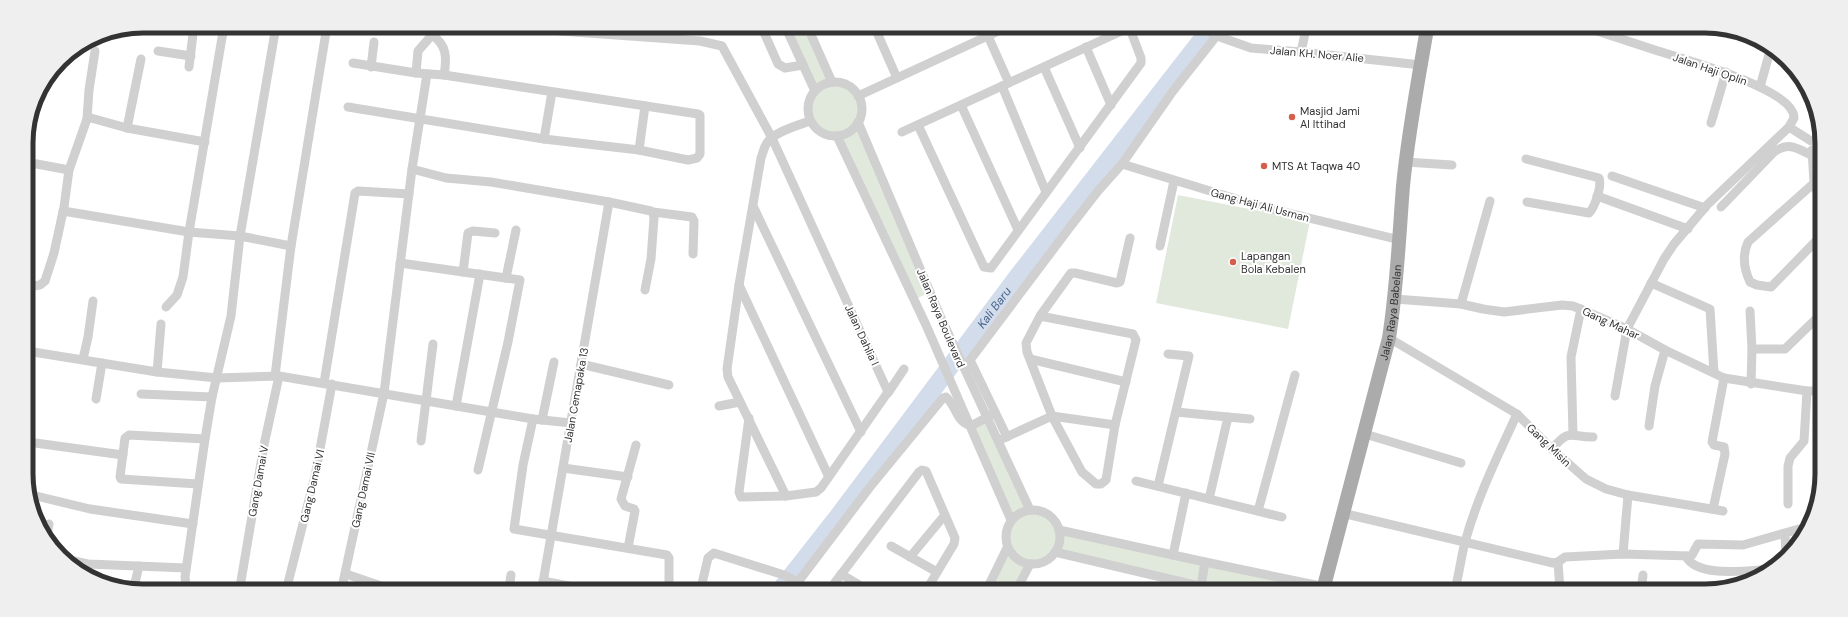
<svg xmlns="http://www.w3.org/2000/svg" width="1848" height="617" font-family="'DM Sans',sans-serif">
  <rect width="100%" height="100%" fill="#fff"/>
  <g fill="#e1e9dd">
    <path d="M786 28H808L832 82C855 83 867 101 858 122L930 292 914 300 837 136C811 135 800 112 815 91Z"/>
    <polygon points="1178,195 1310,221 1288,329 1156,303"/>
    <path d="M986 418 1030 510C1045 512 1051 517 1059 530L1323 590H1216L1055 552 1044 562 1030 564 1017 589H987L1007 548 1006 533 1011 520 971 426Z"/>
  </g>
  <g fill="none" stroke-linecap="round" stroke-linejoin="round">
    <path stroke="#d2dceb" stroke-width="18" id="s1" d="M781 589 839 515 1018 276 1210 29"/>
    <g stroke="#d0d0d0" stroke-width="9">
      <polyline points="546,27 560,31 700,41 722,46 772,138 888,392 821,488 816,492 786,496 741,497 739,492 749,418"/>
      <polyline points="762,28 778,64 785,68 803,65"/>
      <polyline points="786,28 815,91"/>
      <polyline points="808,28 832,82"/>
      <polyline points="875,28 897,78"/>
      <polyline points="1205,29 1217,36 1251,48 1301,52 1421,65"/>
      <path d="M1594 30C1615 37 1637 44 1658 51 1683 59 1795 89 1794 118L1789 127 1811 141 1820 138"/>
      <path d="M432 35C447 45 447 58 444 75"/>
      <polyline points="988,36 1009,83"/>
      <polyline points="1086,47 1111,105"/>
      <polyline points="158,51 191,56"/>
      <polyline points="1301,52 1306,29"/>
      <polyline points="189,67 194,26"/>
      <polyline points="371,67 374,42"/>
      <polyline points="1044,67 1080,148"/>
      <polyline points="416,73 418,51 432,35 432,27"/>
      <circle cx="835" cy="109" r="27"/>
      <polyline points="1002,86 1046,192"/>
      <polyline points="1760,87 1770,51"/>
      <polyline points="858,96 1005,28"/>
      <polyline points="961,105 1018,230"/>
      <polyline points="348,107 544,139 639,150 688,160 697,158 700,154 700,115 698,114 444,75 416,73 353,63"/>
      <polyline points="87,119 89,90 95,51"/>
      <polyline points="858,122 941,318 1030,510"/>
      <polyline points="1711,123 1726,72"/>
      <polyline points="918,125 984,267 991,268 1141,63 1141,58 1130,29"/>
      <polyline points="127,128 141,59"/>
      <polyline points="902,132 1126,29"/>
      <polyline points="837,136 926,325 1011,520"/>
      <polyline points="544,139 552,92"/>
      <polyline points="639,150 645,106"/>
      <polyline points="1812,150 1814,183 1819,198"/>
      <path d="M1526 159 1599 178C1602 186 1595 207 1589 213L1527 202"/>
      <polyline points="26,162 69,170"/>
      <polyline points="1406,162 1452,165"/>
      <polyline points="1122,164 1259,206 1400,240"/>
      <polyline points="412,169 446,178 491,182 609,202 651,211 653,213 654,218 651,259 645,290"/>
      <polyline points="1612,176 1705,208"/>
      <path d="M1814 183 1748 242C1742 255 1744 269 1750 282L1757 285 1771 287 1819 238"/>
      <polyline points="1597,196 1688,229"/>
      <polyline points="753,206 861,432"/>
      <path d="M1721 207 1774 152C1790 141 1798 149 1813 156L1820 154"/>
      <polyline points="63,211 189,232 240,236 291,246"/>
      <polyline points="653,212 692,217 694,221 693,254"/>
      <polyline points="1160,246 1174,181"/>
      <polyline points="400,263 520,280 508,342 478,470"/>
      <polyline points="463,272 468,233 473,231 495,233"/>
      <polyline points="506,278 516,230"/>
      <polyline points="1651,283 1710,309 1714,373"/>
      <polyline points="739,285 828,475"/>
      <polyline points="27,287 40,285 45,281 54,253 64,207 69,170 87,119 91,118 127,128 205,142"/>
      <polyline points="1395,299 1461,304 1483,309 1504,312 1562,305 1573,306 1627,329 1665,350 1724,378 1807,391 1818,391"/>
      <polyline points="1461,304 1490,201"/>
      <polyline points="166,307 177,295 183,277 189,232 224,26"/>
      <polyline points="1750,311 1752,349"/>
      <polyline points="1040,316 1133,334 1136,340 1115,425 1106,480 1101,484 1096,484 1082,472 1052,416 1027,352 1026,343 1040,316 1071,273 1075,273 1117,283 1120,282 1130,238"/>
      <polyline points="1389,338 1517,414 1552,449 1586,479 1606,489 1628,495 1723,511"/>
      <polyline points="27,351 157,372 217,378 279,376 533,419 571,423"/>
      <polyline points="83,359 88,337 93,301"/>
      <polyline points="1030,359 1126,382"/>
      <polyline points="581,364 669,385"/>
      <polyline points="157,372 161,324"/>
      <polyline points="275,376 291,246 327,26"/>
      <polyline points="324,383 355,193 358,191 409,194"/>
      <polyline points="1751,384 1752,349 1785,349 1819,316"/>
      <polyline points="888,393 904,369"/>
      <polyline points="141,394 212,397"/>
      <polyline points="1615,396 1627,329 1664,259 1674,244 1707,205 1789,127"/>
      <polyline points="96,399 102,363"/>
      <polyline points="456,406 480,274"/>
      <polyline points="719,406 740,402"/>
      <polyline points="1176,412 1228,417 1209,499"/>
      <polyline points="1228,417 1250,419"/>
      <polyline points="533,419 523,465 514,529 667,555 669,558 669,588"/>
      <polyline points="542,420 554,362"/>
      <polyline points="1649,426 1655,386 1665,350"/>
      <polyline points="1365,434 1461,463"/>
      <polyline points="1573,435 1571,357 1581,309"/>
      <polyline points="1007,437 970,360 1070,227 1098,191 1122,164 1173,91 1222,29"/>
      <polyline points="1002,439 1052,416 1115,425"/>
      <polyline points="421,441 433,344"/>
      <polyline points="28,442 123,455"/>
      <path d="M1552 449C1570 428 1569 437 1593 437"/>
      <polyline points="563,468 628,477"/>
      <polyline points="1136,481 1282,517"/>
      <polyline points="198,484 121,479 120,477 125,438 129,435 205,439"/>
      <polyline points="1158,486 1189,356 1168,354"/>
      <polyline points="28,494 90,509 193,524"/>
      <path d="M786 496 728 377 727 369 739 285 761 158C763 153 764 147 767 143 773 132 799 125 810 121"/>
      <polyline points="1788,504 1788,466 1790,458 1804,441 1807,391"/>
      <polyline points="1713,509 1725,454 1724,447 1714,445 1712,442 1724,378"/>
      <circle cx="1033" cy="537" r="27"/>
      <polyline points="1258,511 1295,375"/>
      <polyline points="1342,513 1553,563 1558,562 1565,557 1623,554 1689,556 1692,555 1698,544 1743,545 1806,527"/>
      <polyline points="1059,530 1205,562 1340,590"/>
      <polyline points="47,534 49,524"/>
      <polyline points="1785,534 1786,556"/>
      <polyline points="891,546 937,572"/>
      <polyline points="628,548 635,511 634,509 625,506 621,499 636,445"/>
      <polyline points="1055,552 1216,590"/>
      <polyline points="1623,554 1628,495"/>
      <polyline points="1173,555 1186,493"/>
      <path d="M1686 556C1697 579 1751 570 1772 569"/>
      <polyline points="910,557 944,516"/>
      <polyline points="69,560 88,564 186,568"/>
      <polyline points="1558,562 1560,590"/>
      <polyline points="346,574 387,588"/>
      <polyline points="841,574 866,589"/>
      <polyline points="543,581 579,588"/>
      <polyline points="1201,586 1205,562"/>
      <polyline points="134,587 139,566"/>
      <polyline points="189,587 186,585 185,577 205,439 212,397 231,316 240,236 276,26"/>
      <polyline points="240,587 264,445 279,376"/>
      <polyline points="287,587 315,476 332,384"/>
      <polyline points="342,587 384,393 412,169 427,74"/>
      <polyline points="509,588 511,575"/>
      <polyline points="542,588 609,202"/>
      <path d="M701 588 708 558 714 553 784 575 798 582 870 487 943 398 946 397C957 407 956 422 971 426L995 413"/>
      <polyline points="830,589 919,472 922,470 926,471 955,538 954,544 927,589"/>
      <polyline points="987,589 1007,548"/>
      <polyline points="1017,589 1030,564"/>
      <path d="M1455 590C1459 574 1461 558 1465 542 1477 498 1498 455 1517 414"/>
      <polyline points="1641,591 1643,575"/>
    </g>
    <path stroke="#ababab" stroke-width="14" id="s2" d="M1323 590 1389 338C1397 288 1399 237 1403 186 1408 134 1418 81 1427 29"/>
  </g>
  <g fill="#d35f4c" stroke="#fff" stroke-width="1.5">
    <circle cx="1292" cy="117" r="4"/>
    <circle cx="1264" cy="166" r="4"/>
    <circle cx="1233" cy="262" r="4"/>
  </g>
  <g text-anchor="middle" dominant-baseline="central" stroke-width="4" stroke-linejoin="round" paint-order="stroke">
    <g font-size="11" fill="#333" stroke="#fff">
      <text transform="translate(1317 54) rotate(5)">Jalan KH. Noer Alie</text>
      <text transform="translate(1710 69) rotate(19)">Jalan Haji Oplin</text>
      <text transform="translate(1260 205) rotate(15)">Gang Haji Ali Usman</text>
      <text stroke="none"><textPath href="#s2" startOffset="286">Jalan Raya Babelan</textPath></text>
      <text transform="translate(941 318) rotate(67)">Jalan Raya Boulevard</text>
      <text transform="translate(1611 323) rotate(25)">Gang Mahar</text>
      <text transform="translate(862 335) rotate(65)">Jalan Dahlia I</text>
      <text transform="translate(576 395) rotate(-80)">Jalan Cemapaka 13</text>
      <text transform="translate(1549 445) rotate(44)">Gang Misin</text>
      <text transform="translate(258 481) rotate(-80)">Gang Damai V</text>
      <text transform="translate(312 486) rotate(-77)">Gang Damai VI</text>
      <text transform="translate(363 490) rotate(-78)">Gang Damai VII</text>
    </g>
    <g font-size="11" fill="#333" stroke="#fff" text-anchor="start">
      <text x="1300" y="111">Masjid Jami<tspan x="1300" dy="13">Al Ittihad</tspan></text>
      <text x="1272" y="166">MTS At Taqwa 40</text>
      <text x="1241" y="256">Lapangan<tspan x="1241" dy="13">Bola Kebalen</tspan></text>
    </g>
    <g font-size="12" font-style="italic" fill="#49648d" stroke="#fff">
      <text stroke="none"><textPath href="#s1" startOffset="353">Kali Baru</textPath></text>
    </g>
  </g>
  <path d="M0 0H1848V617H0ZM143 33H1705A110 110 0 0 1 1815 143V474A110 110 0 0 1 1705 584H143A110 110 0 0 1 33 474V143A110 110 0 0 1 143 33Z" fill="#efefef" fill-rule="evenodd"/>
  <path fill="none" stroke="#333" stroke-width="5" d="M143 33H1705A110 110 0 0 1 1815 143V474A110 110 0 0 1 1705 584H143A110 110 0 0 1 33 474V143A110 110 0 0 1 143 33Z"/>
</svg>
